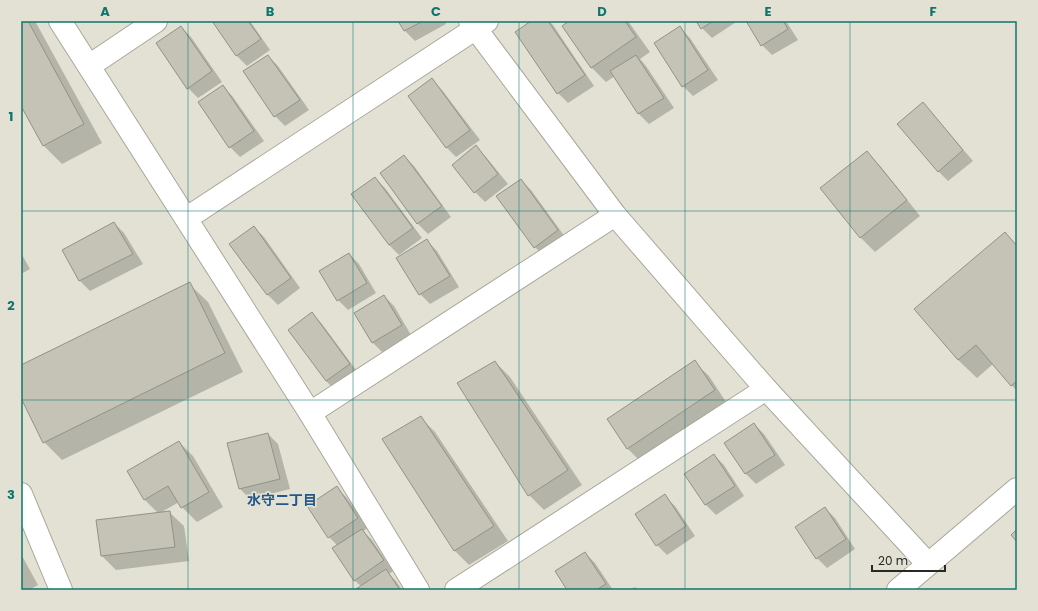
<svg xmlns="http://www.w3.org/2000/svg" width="1038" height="611" font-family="Poppins,'Noto Sans JP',sans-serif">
  <rect width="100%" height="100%" fill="#e2e1d4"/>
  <g fill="#0003">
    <polygon points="21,21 35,21 102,143 62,164 44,146 21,104"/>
    <polygon points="213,21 250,21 270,50 247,66 237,56"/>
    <polygon points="399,21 445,21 446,24 415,41 405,31"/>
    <polygon points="533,21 549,21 553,25 594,86 568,103 558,93"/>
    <polygon points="570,21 628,21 650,52 640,59 646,66 674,108 649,124 639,114 615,76 606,82 592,68 563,26"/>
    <polygon points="697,21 736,21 736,22 712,38 702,28"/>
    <polygon points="747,21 786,21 798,40 772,55 762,45"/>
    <polygon points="181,27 191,37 222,82 198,98 188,88"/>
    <polygon points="680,28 690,38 718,80 693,96 683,86"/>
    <polygon points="268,56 278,66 309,110 285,126 275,116 244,72"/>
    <polygon points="432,80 442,90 480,140 456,157 446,147"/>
    <polygon points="223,86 233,97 264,141 240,157 230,147"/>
    <polygon points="923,103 973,161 948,181 938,171"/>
    <polygon points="476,147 486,157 508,184 485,202 475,192"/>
    <polygon points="867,152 881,167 920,216 875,252 860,237"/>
    <polygon points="404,156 414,166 451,217 428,234 418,224 382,173"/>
    <polygon points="375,178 385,188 422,238 399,255 389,245"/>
    <polygon points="521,180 531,190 568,241 545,258 535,247"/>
    <polygon points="114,223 124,233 143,264 90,291 80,281 63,250"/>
    <polygon points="254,227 264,237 300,288 278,305 268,295"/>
    <polygon points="1005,234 1017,246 1017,391 993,364 977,378 958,360 915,309"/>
    <polygon points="427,241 437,251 459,287 430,304 420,294"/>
    <polygon points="21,253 30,269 21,274"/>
    <polygon points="349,254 359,264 376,293 348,310 338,300"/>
    <polygon points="189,284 208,302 243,372 62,460 44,442 21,396 21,366"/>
    <polygon points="384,296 394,306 411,335 382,352 372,342"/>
    <polygon points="312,313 322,324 359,374 336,391 326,381"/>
    <polygon points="495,362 510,377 582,485 544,510 529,495"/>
    <polygon points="694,362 709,376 728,405 642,463 627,448"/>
    <polygon points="421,418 435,432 508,541 469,565 455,551 383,439"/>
    <polygon points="754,424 764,434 785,465 756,484 746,474 726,443"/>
    <polygon points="268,434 278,444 290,489 250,499 240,489"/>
    <polygon points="179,442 193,456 223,507 197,522 182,507 179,502 160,513 169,512 184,526 189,561 116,570 102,556 158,513 144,499"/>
    <polygon points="714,455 724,465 744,496 716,515 706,505 685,474"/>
    <polygon points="337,488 347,498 368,528 363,531 372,540 393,571 389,574 396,581 402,590 358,590 362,587 354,580 338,546 329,537"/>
    <polygon points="664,496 675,506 695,536 667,555 657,545"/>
    <polygon points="825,508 835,518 855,549 827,568 817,558"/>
    <polygon points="585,553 595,563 613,590 568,590"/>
    <polygon points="21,554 38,585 29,590 21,590"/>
    <polygon points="635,587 638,590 630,590"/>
  </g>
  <g fill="#c4c3b6" stroke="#939286">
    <polygon points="21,21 28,21 84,124 43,146 21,106"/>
    <polygon points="212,21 248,21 261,39 236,56"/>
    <polygon points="398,21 423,21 404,31"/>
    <polygon points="531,21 548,21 585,75 557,94 515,32"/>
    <polygon points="569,21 625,21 636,37 591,68 562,26"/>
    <polygon points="696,21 713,21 701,29"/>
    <polygon points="746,21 783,21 788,29 761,46"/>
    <polygon points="181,26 212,71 187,89 156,43"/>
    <polygon points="680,26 708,70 682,87 654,43"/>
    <polygon points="268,55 300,100 274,117 243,71"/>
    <polygon points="636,55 664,98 638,114 610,71"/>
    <polygon points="432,78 470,130 446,148 408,96"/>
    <polygon points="223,85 254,131 229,148 198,102"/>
    <polygon points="923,102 963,150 938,172 897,124"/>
    <polygon points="476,145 498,174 474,193 452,165"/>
    <polygon points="867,151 907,200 860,238 820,188"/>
    <polygon points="404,155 442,206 417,224 380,173"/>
    <polygon points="375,177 413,228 389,245 351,194"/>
    <polygon points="521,179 558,230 534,248 496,196"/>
    <polygon points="114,222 133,254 79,281 62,250"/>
    <polygon points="254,226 291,278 267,295 229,244"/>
    <polygon points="1005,232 1017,246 1017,381 1011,386 976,345 958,360 914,309"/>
    <polygon points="427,239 450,276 419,295 396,258"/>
    <polygon points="349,253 367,283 337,301 319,271"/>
    <polygon points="190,282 225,353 43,443 21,398 21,365"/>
    <polygon points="384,295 402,325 372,343 354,313"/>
    <polygon points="312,312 350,364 326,381 288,330"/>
    <polygon points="695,360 715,390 627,449 607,419"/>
    <polygon points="495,361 568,470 528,496 457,383"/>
    <polygon points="421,416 494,526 454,551 382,439"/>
    <polygon points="754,423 775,455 745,474 724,443"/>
    <polygon points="268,433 280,479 239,489 227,443"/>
    <polygon points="179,441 209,492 181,508 168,486 144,500 127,471"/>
    <polygon points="714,454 735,486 705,505 684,474"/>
    <polygon points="337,486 358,518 328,538 307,506"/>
    <polygon points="665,494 686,526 656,546 635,514"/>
    <polygon points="825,507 846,539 816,559 795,527"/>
    <polygon points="170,511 175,547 101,556 96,520"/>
    <polygon points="362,529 384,560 354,581 332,548"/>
    <polygon points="1017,529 1017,542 1011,535"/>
    <polygon points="585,552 606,584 596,590 567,590 555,571"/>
    <polygon points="386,569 400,590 356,589"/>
  </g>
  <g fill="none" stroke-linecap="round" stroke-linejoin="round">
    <defs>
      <g id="minor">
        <polyline points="60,21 310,413 418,590"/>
        <polyline points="470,21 615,215 766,389 928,564"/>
        <polyline points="89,66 156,21"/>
        <polyline points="187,218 487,21"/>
        <polyline points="310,413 615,215"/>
        <polyline points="21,494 61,590"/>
        <polyline points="456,590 766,389"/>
      </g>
      <polyline id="secondary" points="898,590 1017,489"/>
    </defs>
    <use href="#minor" stroke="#a7a79a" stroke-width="24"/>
    <use href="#secondary" stroke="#a7a79a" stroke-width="24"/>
    <use href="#minor" stroke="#fff" stroke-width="22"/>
    <use href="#secondary" stroke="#fff" stroke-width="22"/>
  </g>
  <path fill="none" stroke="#0f766e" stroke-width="1" stroke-opacity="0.55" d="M188 21V590M353 21V590M519 21V590M685 21V590M850 21V590M21 211H1017M21 400H1017"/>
  <g text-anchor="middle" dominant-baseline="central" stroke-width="3.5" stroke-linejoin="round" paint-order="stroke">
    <g font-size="14" font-weight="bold" fill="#24588b" stroke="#e2e1d4">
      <text x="282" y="500">水守二丁目</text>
    </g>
  </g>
  <rect width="1038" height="611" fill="none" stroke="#e2e1d4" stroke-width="44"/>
  <path d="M872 565v6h73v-6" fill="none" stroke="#292924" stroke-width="2"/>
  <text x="878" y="565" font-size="12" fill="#292924" stroke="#e2e1d4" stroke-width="3" paint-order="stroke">20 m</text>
  <rect x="22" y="22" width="994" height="567" fill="none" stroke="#0f766e" stroke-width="1.5"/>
  <g font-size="13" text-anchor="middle" font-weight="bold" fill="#0f766e">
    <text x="105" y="16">A</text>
    <text x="270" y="16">B</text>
    <text x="436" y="16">C</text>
    <text x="602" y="16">D</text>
    <text x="768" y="16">E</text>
    <text x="933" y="16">F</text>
    <text x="11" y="121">1</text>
    <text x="11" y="310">2</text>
    <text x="11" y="499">3</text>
  </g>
</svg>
